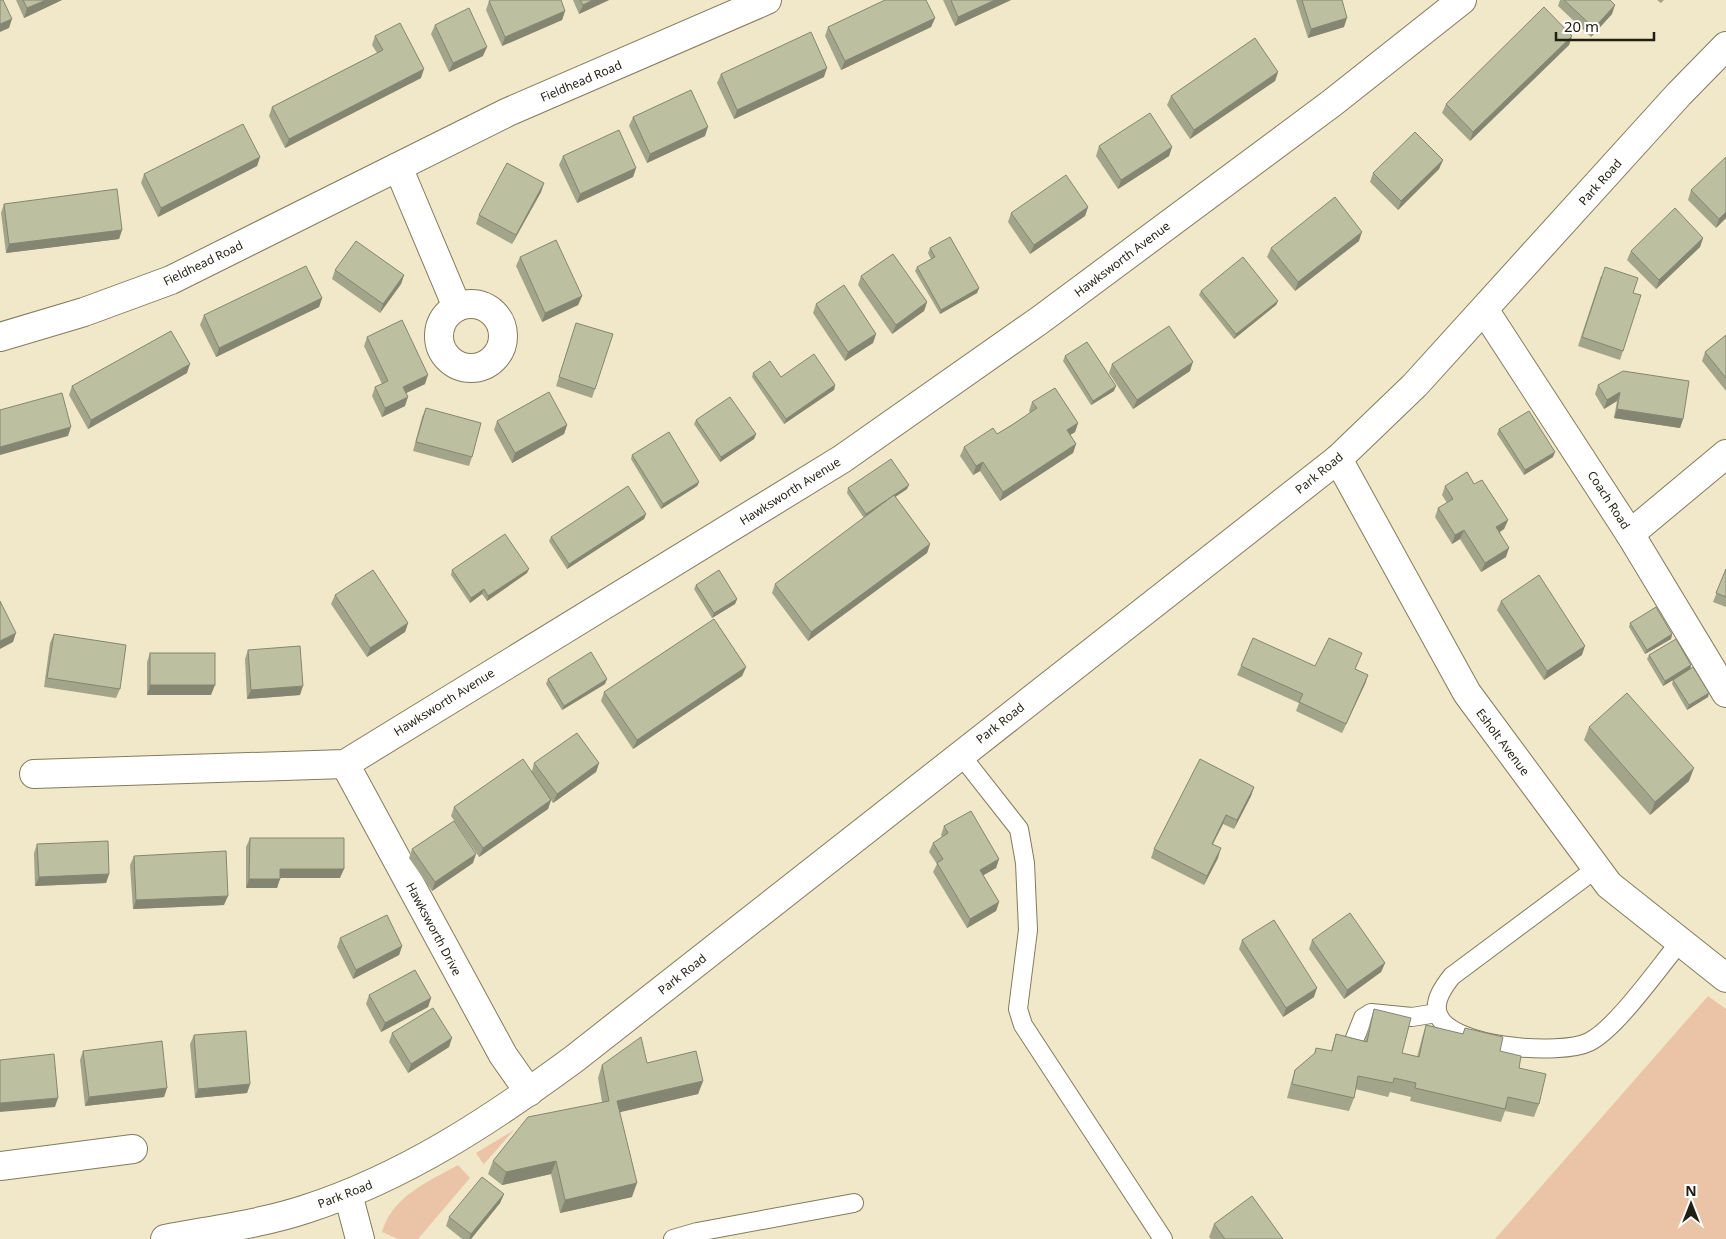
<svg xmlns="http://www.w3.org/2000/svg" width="1726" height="1239" font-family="'Noto Sans',sans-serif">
  <rect width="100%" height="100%" fill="#f0e8c8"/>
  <g fill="#ebc4a7">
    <polygon points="1708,996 1726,1009 1726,1239 1495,1239"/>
    <polygon points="514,1130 484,1164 484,1165 476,1153"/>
    <path d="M458 1165 470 1178 418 1239H398L382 1232C392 1196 428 1182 458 1165Z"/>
  </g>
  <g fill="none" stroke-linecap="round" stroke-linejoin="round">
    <defs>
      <g id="lane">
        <polyline points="960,754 1019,829 1025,863 1028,930 1018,1009 1023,1025 1163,1239"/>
        <path d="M1597 868 1452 976C1444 986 1433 1001 1438 1014 1449 1048 1561 1056 1589 1042 1616 1029 1659 967 1680 942"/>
        <polyline points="1353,1043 1363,1018 1371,1013 1412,1017 1437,1013"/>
        <polyline points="673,1239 697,1232 854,1203"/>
      </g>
      <g id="street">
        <polyline points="398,167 457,307"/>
        <circle cx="471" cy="336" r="32"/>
        <polyline points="1485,311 1630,534 1726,693"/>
        <polyline points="0,337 84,312 171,280 508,112 767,0"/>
        <polyline points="1338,459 1467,693 1609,885 1726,978"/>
        <polyline points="1630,534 1726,454"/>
        <polyline points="345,764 503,1055 529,1092"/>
        <polyline points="34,774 345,764 842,459 1040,320 1332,103 1462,0"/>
        <polyline points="0,1166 133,1149"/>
        <polyline points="348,1194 360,1239"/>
      </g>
      <path id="secondary" d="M165 1239C211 1230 261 1224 306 1209 405 1177 491 1120 574 1059L1338 459 1415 385 1679 94 1726 46"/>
    </defs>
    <use href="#lane" stroke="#827b5e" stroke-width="20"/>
    <use href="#street" stroke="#827b5e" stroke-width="30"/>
    <use href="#secondary" stroke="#827b5e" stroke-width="30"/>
    <use href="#lane" stroke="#fff" stroke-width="18"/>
    <use href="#street" stroke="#fff" stroke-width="28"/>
    <use href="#secondary" stroke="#fff" stroke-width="28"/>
  </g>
  <g fill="#a2a58a">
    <polygon points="16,0 62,0 24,18"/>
    <polygon points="573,0 609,0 579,14"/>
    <polygon points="943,0 1011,0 955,26"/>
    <polygon points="1296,0 1342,0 1344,27 1308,38"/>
    <polygon points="1560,0 1610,0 1612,14 1591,37 1558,6"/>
    <polygon points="1657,0 1664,0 1661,3"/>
    <polygon points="489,1 565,11 562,20 502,46 486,10"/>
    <polygon points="935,18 931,27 841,70 825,36 828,27"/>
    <polygon points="435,25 483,56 449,72 431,34"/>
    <polygon points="375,36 421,78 285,148 269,116 272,107 377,53 372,45"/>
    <polygon points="1572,36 1569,45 1470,141 1442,113 1446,104"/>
    <polygon points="1278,72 1275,81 1190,139 1167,105 1171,96"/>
    <polygon points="721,74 824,77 734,119 717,83"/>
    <polygon points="633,117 705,136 647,163 629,126"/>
    <polygon points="1099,146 1172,147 1169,156 1118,189 1096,156"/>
    <polygon points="563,156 636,168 633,177 577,203 559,165"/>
    <polygon points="260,157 257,166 158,217 141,183 144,174"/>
    <polygon points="1443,160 1439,169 1398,210 1370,182 1373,173"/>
    <polygon points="544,183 541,192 512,244 476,224 479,215"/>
    <polygon points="1691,190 1726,218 1716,228 1688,200"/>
    <polygon points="4,204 122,230 119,239 6,253 1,213"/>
    <polygon points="1088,207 1085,216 1030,254 1008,222 1011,213"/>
    <polygon points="1703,238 1700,247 1656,289 1627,260 1631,251"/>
    <polygon points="1359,241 1295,291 1267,257 1271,248"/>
    <polygon points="930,248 979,288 977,293 940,314 915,271 917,267 931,259 928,253"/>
    <polygon points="520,257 582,296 578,305 542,322 516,266"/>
    <polygon points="335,270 404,275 401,284 380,313 332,279"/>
    <polygon points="861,276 927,302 924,311 892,334 858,285"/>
    <polygon points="1601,276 1633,293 1623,351 1620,360 1578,346"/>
    <polygon points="1201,291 1278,301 1276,305 1234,339 1199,295"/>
    <polygon points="322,298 319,307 216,357 200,325 204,315"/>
    <polygon points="816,304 876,334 873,343 845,361 813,313"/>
    <polygon points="576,323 595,389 592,398 556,386"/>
    <polygon points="1726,335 1726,391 1702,361 1705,352"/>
    <polygon points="367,337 425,384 406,393 405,406 382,417 372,396 375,387 382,384 364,346"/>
    <polygon points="1065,356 1114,391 1091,405 1063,361"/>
    <polygon points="1112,364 1190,371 1133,409 1109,373"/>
    <polygon points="187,373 88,429 69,395 72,386"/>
    <polygon points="753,373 781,377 835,385 834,390 784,424 752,377"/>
    <polygon points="1598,385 1683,419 1680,428 1614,418 1617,401 1604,409 1595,394"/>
    <polygon points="1032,402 1078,423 1075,432 1070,435 1076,444 1073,453 1000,501 980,471 973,475 960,456 964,447 997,434 1030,413 1029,411"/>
    <polygon points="426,408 472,457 469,466 413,451 422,417"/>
    <polygon points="696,420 756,434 754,439 720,462 694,424"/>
    <polygon points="497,421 567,425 564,434 512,463 494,430"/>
    <polygon points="1499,429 1553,457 1524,475 1497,434"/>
    <polygon points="632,455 699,482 697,486 661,509 631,459"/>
    <polygon points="1474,484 1508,520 1504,529 1500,532 1506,557 1481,572 1460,539 1452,544 1435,517 1438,508 1447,503 1442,495 1445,486"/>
    <polygon points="848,488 907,489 895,497 930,544 927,553 808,641 772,593 775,584 864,518 847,493"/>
    <polygon points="646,514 644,519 567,569 549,541 551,537"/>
    <polygon points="1726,569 1726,607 1713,602"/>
    <polygon points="452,570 527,573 487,601 482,594 470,603 451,575"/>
    <polygon points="696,585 737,599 735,604 712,618 694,589"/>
    <polygon points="335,595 408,623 405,632 367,657 331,604"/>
    <polygon points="1501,601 1582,655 1544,680 1497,610"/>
    <polygon points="1630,623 1672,634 1671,639 1645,654 1629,627"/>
    <polygon points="54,634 120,689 116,698 44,687 50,643"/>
    <polygon points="248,650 300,695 247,699 245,659"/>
    <polygon points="150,653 211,695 147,695 147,662"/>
    <polygon points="1649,655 1691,665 1690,669 1708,697 1687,710 1672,684 1673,680 1663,686 1647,659"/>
    <polygon points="1358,662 1355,669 1368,675 1365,684 1342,733 1296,711 1299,703 1237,675 1241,666 1315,666"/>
    <polygon points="746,667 742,676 633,749 601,701 604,692"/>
    <polygon points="548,679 605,684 562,710 546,684"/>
    <polygon points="1589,727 1689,781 1650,815 1584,740"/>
    <polygon points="534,763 599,763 596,772 553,803 551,800 548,809 479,857 451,816 454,807 532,771"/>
    <polygon points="1254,787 1251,796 1234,829 1223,824 1213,844 1218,858 1204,885 1151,858 1154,849"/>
    <polygon points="944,826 999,859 996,868 983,875 999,902 996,911 967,928 933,872 937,864 929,852 933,843 942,837 941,835"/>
    <polygon points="250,838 340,878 280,878 277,888 246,888 246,847"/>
    <polygon points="37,844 109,874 106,883 35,886 34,853"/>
    <polygon points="412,849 473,863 432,891 409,858"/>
    <polygon points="134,856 224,905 133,909 130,865"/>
    <polygon points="340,938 402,946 399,955 353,979 337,947"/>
    <polygon points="1242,940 1314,997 1283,1017 1239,949"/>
    <polygon points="1312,940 1385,963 1381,972 1344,999 1309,949"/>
    <polygon points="369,995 431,998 428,1007 381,1032 366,1004"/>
    <polygon points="1374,1009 1402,1053 1417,1057 1422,1038 1426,1025 1463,1034 1465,1028 1500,1051 1519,1068 1539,1104 1534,1117 1505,1111 1501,1122 1410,1101 1411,1097 1390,1092 1388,1097 1355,1089 1354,1098 1349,1111 1287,1098 1291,1083 1295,1070 1314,1055 1316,1048 1331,1051 1336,1034 1365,1041 1370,1022"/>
    <polygon points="392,1033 449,1047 408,1073 389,1042"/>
    <polygon points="194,1035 250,1084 247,1093 195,1098 190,1044"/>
    <polygon points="83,1051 167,1088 164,1097 85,1106 80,1060"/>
    <polygon points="647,1063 703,1081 698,1094 620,1112 632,1197 560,1213 551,1174 502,1185 488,1174 493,1161 602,1102 598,1078 602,1065"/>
    <polygon points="504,1194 500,1203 471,1239 462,1239 446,1226 449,1217"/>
    <polygon points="1214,1224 1283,1239 1211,1239 1209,1237"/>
  </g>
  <g fill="#848671">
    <polygon points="46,0 62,0 24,18 27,8"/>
    <polygon points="593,0 609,0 579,14 583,5"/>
    <polygon points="995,0 1011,0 955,26 958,17"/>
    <polygon points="1615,5 1612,14 1591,37 1594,28"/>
    <polygon points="565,11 562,20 502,46 505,37"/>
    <polygon points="935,18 931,27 841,70 845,61"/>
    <polygon points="1347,18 1344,27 1308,38 1311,29"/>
    <polygon points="12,19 9,28 0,32 0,24"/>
    <polygon points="1572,36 1569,45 1470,141 1473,132"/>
    <polygon points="487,47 483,56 449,72 453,63"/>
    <polygon points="827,68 824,77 734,119 737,110"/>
    <polygon points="424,69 421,78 285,148 289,139"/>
    <polygon points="1278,72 1275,81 1190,139 1194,130"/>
    <polygon points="708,127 705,136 647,163 650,154"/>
    <polygon points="1172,147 1169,156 1118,189 1121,180"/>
    <polygon points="260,157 257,166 158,217 161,208"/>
    <polygon points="1443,160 1439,169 1398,210 1401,201"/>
    <polygon points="636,168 633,177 577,203 580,194"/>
    <polygon points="544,183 541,192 512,244 516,235"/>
    <polygon points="1088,207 1085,216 1030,254 1034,245"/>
    <polygon points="1726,212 1726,218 1716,228 1719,219"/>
    <polygon points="122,230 119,239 6,253 9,244"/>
    <polygon points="1362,232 1359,241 1295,291 1298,282"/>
    <polygon points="1703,238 1700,247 1656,289 1659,280"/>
    <polygon points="404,275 401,284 380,313 383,304"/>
    <polygon points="979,288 977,293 940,314 941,310"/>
    <polygon points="582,296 578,305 542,322 545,313"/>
    <polygon points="322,298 319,307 216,357 219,348"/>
    <polygon points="1278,301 1276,305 1234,339 1236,334"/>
    <polygon points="927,302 924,311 892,334 896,325"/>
    <polygon points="876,334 873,343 845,361 848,352"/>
    <polygon points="1193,362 1190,371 1133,409 1137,400"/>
    <polygon points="190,364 187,373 88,429 91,420"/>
    <polygon points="428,375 425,384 400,396 403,387"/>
    <polygon points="835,385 834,390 784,424 786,419"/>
    <polygon points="1116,386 1114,391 1091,405 1093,401"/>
    <polygon points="1620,392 1617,401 1604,409 1607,400"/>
    <polygon points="408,397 405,406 382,417 385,408"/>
    <polygon points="1617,409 1683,419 1680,428 1614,418"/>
    <polygon points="1078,423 1075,432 1064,439 1067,430"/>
    <polygon points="567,425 564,434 512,463 515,453"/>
    <polygon points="71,427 68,436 0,455 0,447"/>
    <polygon points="756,434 754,439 720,462 721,457"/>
    <polygon points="1076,444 1073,453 1000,501 1003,492"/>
    <polygon points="1555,452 1553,457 1524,475 1525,470"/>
    <polygon points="983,462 980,471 973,475 976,466"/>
    <polygon points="699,482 697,486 661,509 663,504"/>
    <polygon points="909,485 907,489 864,518 866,514"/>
    <polygon points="646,514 644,519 567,569 569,564"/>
    <polygon points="1508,520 1504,529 1493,536 1496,527"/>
    <polygon points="1464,530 1460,539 1452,544 1455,535"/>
    <polygon points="930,544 927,553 808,641 811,632"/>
    <polygon points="1509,548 1506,557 1481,572 1485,563"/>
    <polygon points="529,569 527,573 487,601 488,596"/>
    <polygon points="484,589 482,594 470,603 471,598"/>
    <polygon points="737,599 735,604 712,618 714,613"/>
    <polygon points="408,623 405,632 367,657 370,648"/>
    <polygon points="16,633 13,642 0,649 0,641"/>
    <polygon points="1672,634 1671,639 1645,654 1647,650"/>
    <polygon points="1585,646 1582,655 1544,680 1547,671"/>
    <polygon points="1691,665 1690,670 1663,686 1665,681"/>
    <polygon points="746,667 742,676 633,749 637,740"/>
    <polygon points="1368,675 1365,684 1342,733 1346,724"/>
    <polygon points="607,679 605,684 562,710 564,706"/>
    <polygon points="150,685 215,685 211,695 147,695"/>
    <polygon points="303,686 300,695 247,699 251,690"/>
    <polygon points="1709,693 1708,697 1687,710 1689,705"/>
    <polygon points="599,763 596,772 553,803 557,794"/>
    <polygon points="1694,768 1689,781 1650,815 1655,802"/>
    <polygon points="1254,787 1251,796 1234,829 1237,820"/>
    <polygon points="551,800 548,809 479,857 483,848"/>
    <polygon points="1226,815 1223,824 1208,853 1212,844"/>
    <polygon points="1221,848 1218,858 1204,885 1207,876"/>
    <polygon points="476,854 473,863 432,891 435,882"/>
    <polygon points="999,859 996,868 977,879 980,870"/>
    <polygon points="280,869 344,869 340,878 277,878"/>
    <polygon points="109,874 106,883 35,886 39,877"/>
    <polygon points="249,879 280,879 277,888 246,888"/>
    <polygon points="228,896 224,905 133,909 136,900"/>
    <polygon points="999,902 996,911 967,928 970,919"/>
    <polygon points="402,946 399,955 353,979 356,970"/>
    <polygon points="1385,963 1381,972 1344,999 1347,990"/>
    <polygon points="1317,988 1314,997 1283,1017 1286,1008"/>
    <polygon points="431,998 428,1007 381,1032 385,1023"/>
    <polygon points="452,1038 449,1047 408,1073 411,1064"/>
    <polygon points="703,1081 698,1094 612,1114 617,1101"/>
    <polygon points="250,1084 247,1093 195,1098 198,1089"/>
    <polygon points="167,1088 164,1097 85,1106 89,1097"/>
    <polygon points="58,1098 55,1107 0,1112 0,1103"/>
    <polygon points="556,1161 551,1174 502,1185 506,1172"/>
    <polygon points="637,1183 632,1197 560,1213 565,1200"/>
    <polygon points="504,1194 500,1203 471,1239 469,1239 471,1234"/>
  </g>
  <g fill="#bcc0a1" stroke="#848671">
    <polygon points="0,0 3,0 12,19 0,24"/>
    <polygon points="23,0 46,0 27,8"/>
    <polygon points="491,0 561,0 565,11 505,37 489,1"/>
    <polygon points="580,0 593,0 583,5"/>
    <polygon points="885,0 926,0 935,18 845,61 828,27"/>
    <polygon points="951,0 995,0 958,17"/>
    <polygon points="1302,0 1342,0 1347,18 1311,29"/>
    <polygon points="1564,0 1610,0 1615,5 1594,28"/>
    <polygon points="1544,7 1572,36 1473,132 1446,104"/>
    <polygon points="469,8 487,47 453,63 435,25"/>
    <polygon points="400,23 424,69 289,139 272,107 383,50 375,36"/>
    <polygon points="811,32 827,68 737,110 721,74"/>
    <polygon points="1255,38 1278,72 1194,130 1171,96"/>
    <polygon points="691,90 708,127 650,154 633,117"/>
    <polygon points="1150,113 1172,147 1121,180 1099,146"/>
    <polygon points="243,124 260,157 161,208 144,174"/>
    <polygon points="619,130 636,168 580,194 563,156"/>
    <polygon points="1415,132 1443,160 1401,201 1373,173"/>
    <polygon points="1726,157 1726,212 1719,219 1691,190"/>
    <polygon points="507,163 544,183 516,235 479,215"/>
    <polygon points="1066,175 1088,207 1034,245 1011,213"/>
    <polygon points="117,189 122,230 9,244 4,204"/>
    <polygon points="1335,197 1362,232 1298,282 1271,248"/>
    <polygon points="1675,208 1703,238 1659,280 1631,251"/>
    <polygon points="950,237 979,288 941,310 917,267 935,257 930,248"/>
    <polygon points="556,240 582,296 545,313 520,257"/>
    <polygon points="356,241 404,275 383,304 335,270"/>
    <polygon points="893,254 927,302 896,325 861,276"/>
    <polygon points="1243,257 1278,301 1236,334 1201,291"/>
    <polygon points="306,266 322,298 219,348 204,315"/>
    <polygon points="1605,267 1638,278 1633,293 1641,295 1623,351 1582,337"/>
    <polygon points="844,285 876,334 848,352 816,304"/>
    <polygon points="402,320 428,375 403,387 408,397 385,408 375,387 388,381 367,337"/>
    <polygon points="576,323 613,334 595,389 559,377"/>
    <polygon points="1169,326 1193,362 1137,400 1112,364"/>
    <polygon points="171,331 190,364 91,420 72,386"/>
    <polygon points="1726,335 1726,378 1705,352"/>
    <polygon points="1087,342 1116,386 1093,401 1065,356"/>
    <polygon points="814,354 835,385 786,419 753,373 770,361 781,377"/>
    <polygon points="1623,371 1689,381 1683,419 1617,409 1620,392 1607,400 1598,385"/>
    <polygon points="1055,388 1078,423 1067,430 1076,444 1003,492 983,462 976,466 964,447 993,428 997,434 1012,425 1037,408 1032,402"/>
    <polygon points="549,392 567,425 515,453 497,421"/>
    <polygon points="62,393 71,427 0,447 0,410"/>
    <polygon points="730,397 756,434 721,457 696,420"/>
    <polygon points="426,408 481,423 472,457 416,442"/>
    <polygon points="1529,411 1555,452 1525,470 1499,429"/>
    <polygon points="669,432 699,482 663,504 632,455"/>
    <polygon points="891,459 909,485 866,514 848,488"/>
    <polygon points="1467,472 1474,484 1482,480 1508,520 1496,527 1509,548 1485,563 1464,530 1455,535 1438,508 1453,499 1445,486"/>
    <polygon points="628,486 646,514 569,564 551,537"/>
    <polygon points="894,495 930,544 811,632 775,584"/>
    <polygon points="505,534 529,569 488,596 484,589 471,598 452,570"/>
    <polygon points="1726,569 1726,597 1716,593"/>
    <polygon points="373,570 408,623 370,648 335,595"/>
    <polygon points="719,570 737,599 714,613 696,585"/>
    <polygon points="1539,575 1585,646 1547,671 1501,601"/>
    <polygon points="0,601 16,633 0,641"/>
    <polygon points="1656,607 1672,634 1647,650 1630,623"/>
    <polygon points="714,619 746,667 637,740 604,692"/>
    <polygon points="54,634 126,645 120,689 47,678"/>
    <polygon points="1253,638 1315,666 1329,638 1362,653 1355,669 1368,675 1346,724 1299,702 1303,694 1241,666"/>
    <polygon points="1676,639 1691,665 1665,681 1649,655"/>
    <polygon points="300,646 303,686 251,690 248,650"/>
    <polygon points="591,652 607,679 564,706 548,679"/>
    <rect x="150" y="653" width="65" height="32"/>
    <polygon points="1693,667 1709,693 1689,705 1673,680"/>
    <polygon points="1627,693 1694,768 1655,802 1589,727"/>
    <polygon points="577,733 599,763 557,794 534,763"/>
    <polygon points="523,759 551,800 483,848 454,807"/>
    <polygon points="1200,759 1254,787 1237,820 1226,815 1212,844 1221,848 1207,876 1154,849"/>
    <polygon points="971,811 999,859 980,870 999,902 970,919 937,863 943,859 933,843 948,833 944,826"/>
    <polygon points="454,821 476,854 435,882 412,849"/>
    <polygon points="250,838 344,838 344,869 280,869 280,879 249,879"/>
    <polygon points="108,841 109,874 39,877 37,844"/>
    <polygon points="226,851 228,896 136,900 134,856"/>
    <polygon points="1350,913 1385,963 1347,990 1312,940"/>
    <polygon points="387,915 402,946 356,970 340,938"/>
    <polygon points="1274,920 1317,988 1286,1008 1242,940"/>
    <polygon points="415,970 431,998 385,1023 369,995"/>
    <polygon points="433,1008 452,1038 411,1064 392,1033"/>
    <polygon points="1374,1009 1411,1018 1402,1053 1419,1057 1426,1025 1463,1034 1465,1028 1503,1037 1500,1051 1521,1056 1519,1068 1546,1074 1539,1104 1508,1097 1505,1109 1415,1088 1416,1083 1394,1078 1393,1083 1358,1076 1354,1098 1292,1084 1295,1070 1315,1053 1316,1048 1332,1051 1336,1034 1367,1042"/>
    <polygon points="246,1031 250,1084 198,1089 194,1035"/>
    <polygon points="641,1037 647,1063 696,1051 703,1081 617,1101 637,1183 565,1200 556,1161 506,1172 493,1161 528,1117 609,1101 602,1065"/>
    <polygon points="162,1041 167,1088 89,1097 83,1051"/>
    <polygon points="54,1054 58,1098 0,1103 0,1060"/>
    <polygon points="482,1177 504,1194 471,1234 449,1217"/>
    <polygon points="1252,1196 1283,1239 1225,1239 1214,1224"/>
  </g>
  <g text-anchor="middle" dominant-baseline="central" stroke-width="4.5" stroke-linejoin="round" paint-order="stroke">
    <g font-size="12" fill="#211e12" stroke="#fff">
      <text transform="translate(581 81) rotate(-23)">Fieldhead Road</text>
      <text transform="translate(1600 182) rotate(-48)">Park Road</text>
      <text transform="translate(1122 259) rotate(-37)">Hawksworth Avenue</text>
      <text transform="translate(203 263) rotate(-26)">Fieldhead Road</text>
      <text transform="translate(1319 473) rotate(-39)">Park Road</text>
      <text transform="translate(790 491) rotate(-32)">Hawksworth Avenue</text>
      <text transform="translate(1609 500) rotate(57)">Coach Road</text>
      <text transform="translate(444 702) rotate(-32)">Hawksworth Avenue</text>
      <text transform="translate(1000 723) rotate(-38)">Park Road</text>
      <text transform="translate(1503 742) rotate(53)">Esholt Avenue</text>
      <text transform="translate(434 929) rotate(62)">Hawksworth Drive</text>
      <text transform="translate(682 974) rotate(-38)">Park Road</text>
      <text transform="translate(345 1194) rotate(-21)">Park Road</text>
    </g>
  </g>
  <g transform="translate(1691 1204)" stroke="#ffffff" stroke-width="4" paint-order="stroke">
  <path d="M0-4L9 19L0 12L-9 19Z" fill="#211e12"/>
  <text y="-8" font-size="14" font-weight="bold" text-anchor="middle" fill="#211e12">N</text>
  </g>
  <path d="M1556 32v8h98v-8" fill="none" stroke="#211e12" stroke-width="2.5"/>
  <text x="1564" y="32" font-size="15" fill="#211e12" stroke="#ffffff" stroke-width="4" paint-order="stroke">20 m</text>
</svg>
